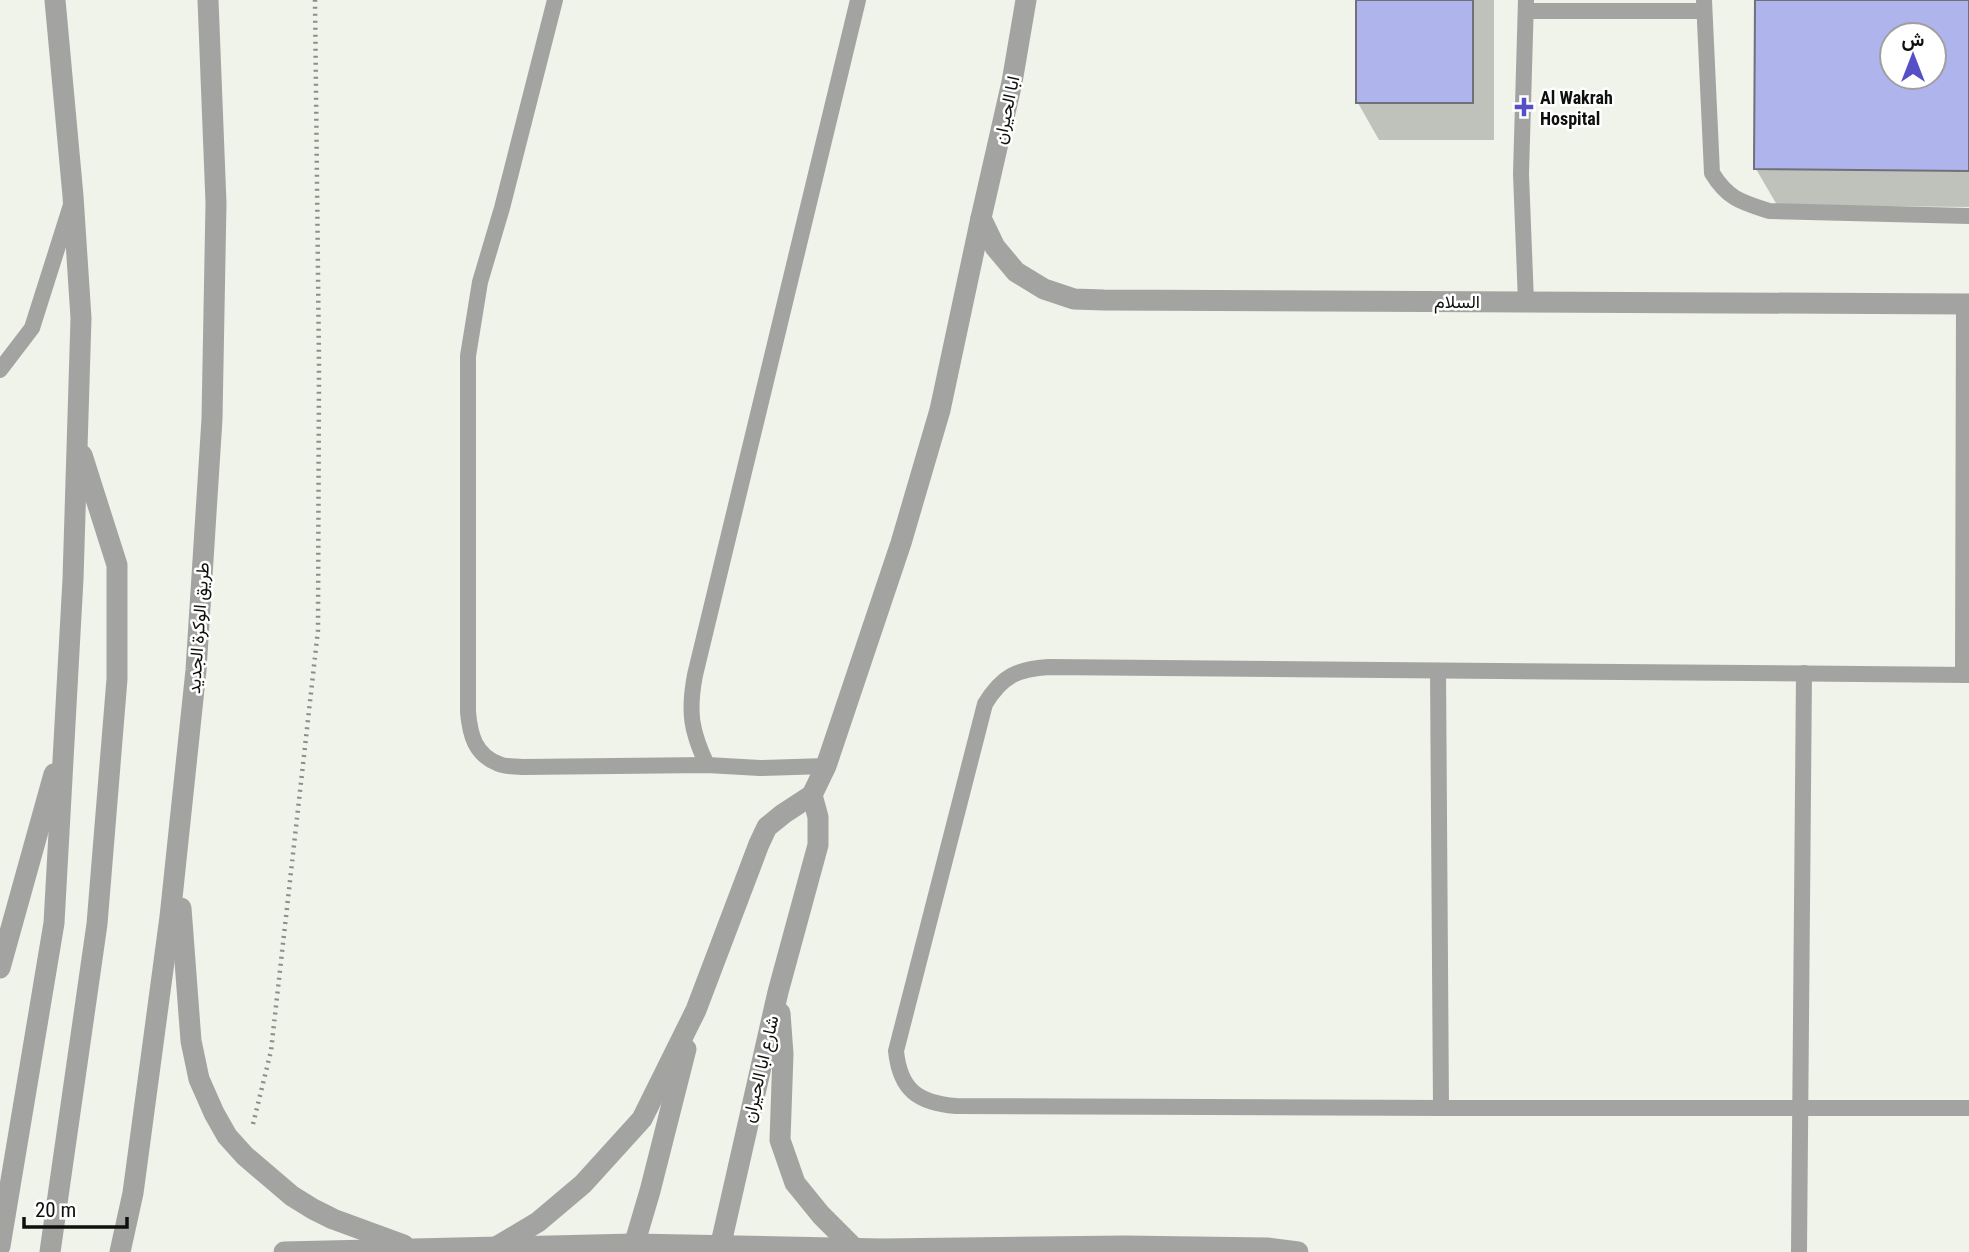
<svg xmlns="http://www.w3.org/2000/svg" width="1969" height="1252" font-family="'Roboto Condensed',Vazirmatn,sans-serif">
  <rect width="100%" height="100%" fill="#eff3ea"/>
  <g fill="#0003" fill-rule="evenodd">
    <polygon points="1358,0 1494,0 1494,140 1379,140 1358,103"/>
    <path d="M1757 0H1969V207L1777 205 1756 169ZM1892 35H1934V77H1892Z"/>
  </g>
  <g fill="#afb4ed" stroke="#6f7078" stroke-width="2" fill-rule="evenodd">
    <rect x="1356" y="0" width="117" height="103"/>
    <path d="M1755 0H1969V171L1754 169ZM1892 35H1934V77H1892Z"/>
  </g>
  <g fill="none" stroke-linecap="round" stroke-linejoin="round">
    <polyline stroke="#8c8e88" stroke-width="4.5" stroke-dasharray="2 5" stroke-linecap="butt" points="253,1124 271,1051 318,630 319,365 315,0"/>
    <g stroke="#a3a4a1" stroke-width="16">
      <path d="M555 0 502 208 480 282 468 356V712C470 735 475 755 499 764 506 767 515 766 522 767L707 765 760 768 826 766"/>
      <path d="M1704 0 1712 173C1728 199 1741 202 1769 211L1969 216"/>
      <polyline points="1526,11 1704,11"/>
      <polyline points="1526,302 1521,174 1526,0"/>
      <polyline points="0,370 32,328 71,205"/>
      <polyline points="1438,671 1441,1108"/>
      <polyline points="1963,675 1964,304"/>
      <path d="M1969 675 1049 667C1017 669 1002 676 985 704L896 1051C900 1090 918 1103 956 1106L1441 1108H1969"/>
      <path d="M707 765C691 731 688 712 695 675L858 0"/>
      <polyline points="1799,1252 1804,673"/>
    </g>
    <polyline stroke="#a3a4a1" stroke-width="21" points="1026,0 1012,82 981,218 995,247 1016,272 1044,289 1074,299 1104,300 1969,304"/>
    <g stroke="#a3a4a1" stroke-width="21">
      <polyline points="181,908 191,1041 199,1079 214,1113 227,1136 245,1156 292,1196 313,1209 333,1219 404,1245"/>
      <polyline points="0,968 54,774"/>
      <polyline points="780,1013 783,1054 780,1140 795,1183 821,1215 854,1248"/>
      <polyline points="0,1246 54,923 73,579 81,318 73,196 55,0"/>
      <polyline points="496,1247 538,1222 583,1184 642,1119 696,1010 759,844 767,827 783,814 812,795 826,766 901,543 940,410 981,218"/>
      <polyline points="50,1252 97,924 117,679 117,565 82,455"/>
      <polyline points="120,1252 133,1193 170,917 196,670 212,419 216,203 208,0"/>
      <polyline points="284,1252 634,1244 882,1249 1125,1246 1267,1248 1298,1252"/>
      <polyline points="632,1252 650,1191 686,1049"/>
      <polyline points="719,1252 778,992 818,845 818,817 812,795"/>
    </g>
  </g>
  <path fill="#5650c7" stroke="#fff" stroke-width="2.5" d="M1520.5 96.5h7v7h7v7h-7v7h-7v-7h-7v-7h7z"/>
  <g text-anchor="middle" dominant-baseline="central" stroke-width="5" stroke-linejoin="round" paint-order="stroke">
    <g font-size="18" font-weight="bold" fill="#0f100d" stroke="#fff" text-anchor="start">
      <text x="1540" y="97">Al Wakrah<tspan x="1540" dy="21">Hospital</tspan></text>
    </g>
    <g font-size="18" fill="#0f100d" stroke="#fff">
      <text transform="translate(1006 110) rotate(-78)">ابا الحيران</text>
      <text x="1457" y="301">السلام</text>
      <text transform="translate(198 628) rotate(-86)">طريق الوكرة الجديد</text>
      <text transform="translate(760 1069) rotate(-77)">شارع ابا الحيران</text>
    </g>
  </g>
  <g transform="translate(1913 56)"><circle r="33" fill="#ffffff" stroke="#9f9f9e" stroke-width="2"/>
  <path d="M0-5L12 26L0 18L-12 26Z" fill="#5650c7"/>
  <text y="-10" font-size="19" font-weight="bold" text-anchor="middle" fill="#0f100d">ش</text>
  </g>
  <path d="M24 1217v10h103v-10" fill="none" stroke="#0f100d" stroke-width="3.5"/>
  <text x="35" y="1217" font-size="21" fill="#0f100d" stroke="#ffffff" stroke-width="5" paint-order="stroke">20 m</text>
</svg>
